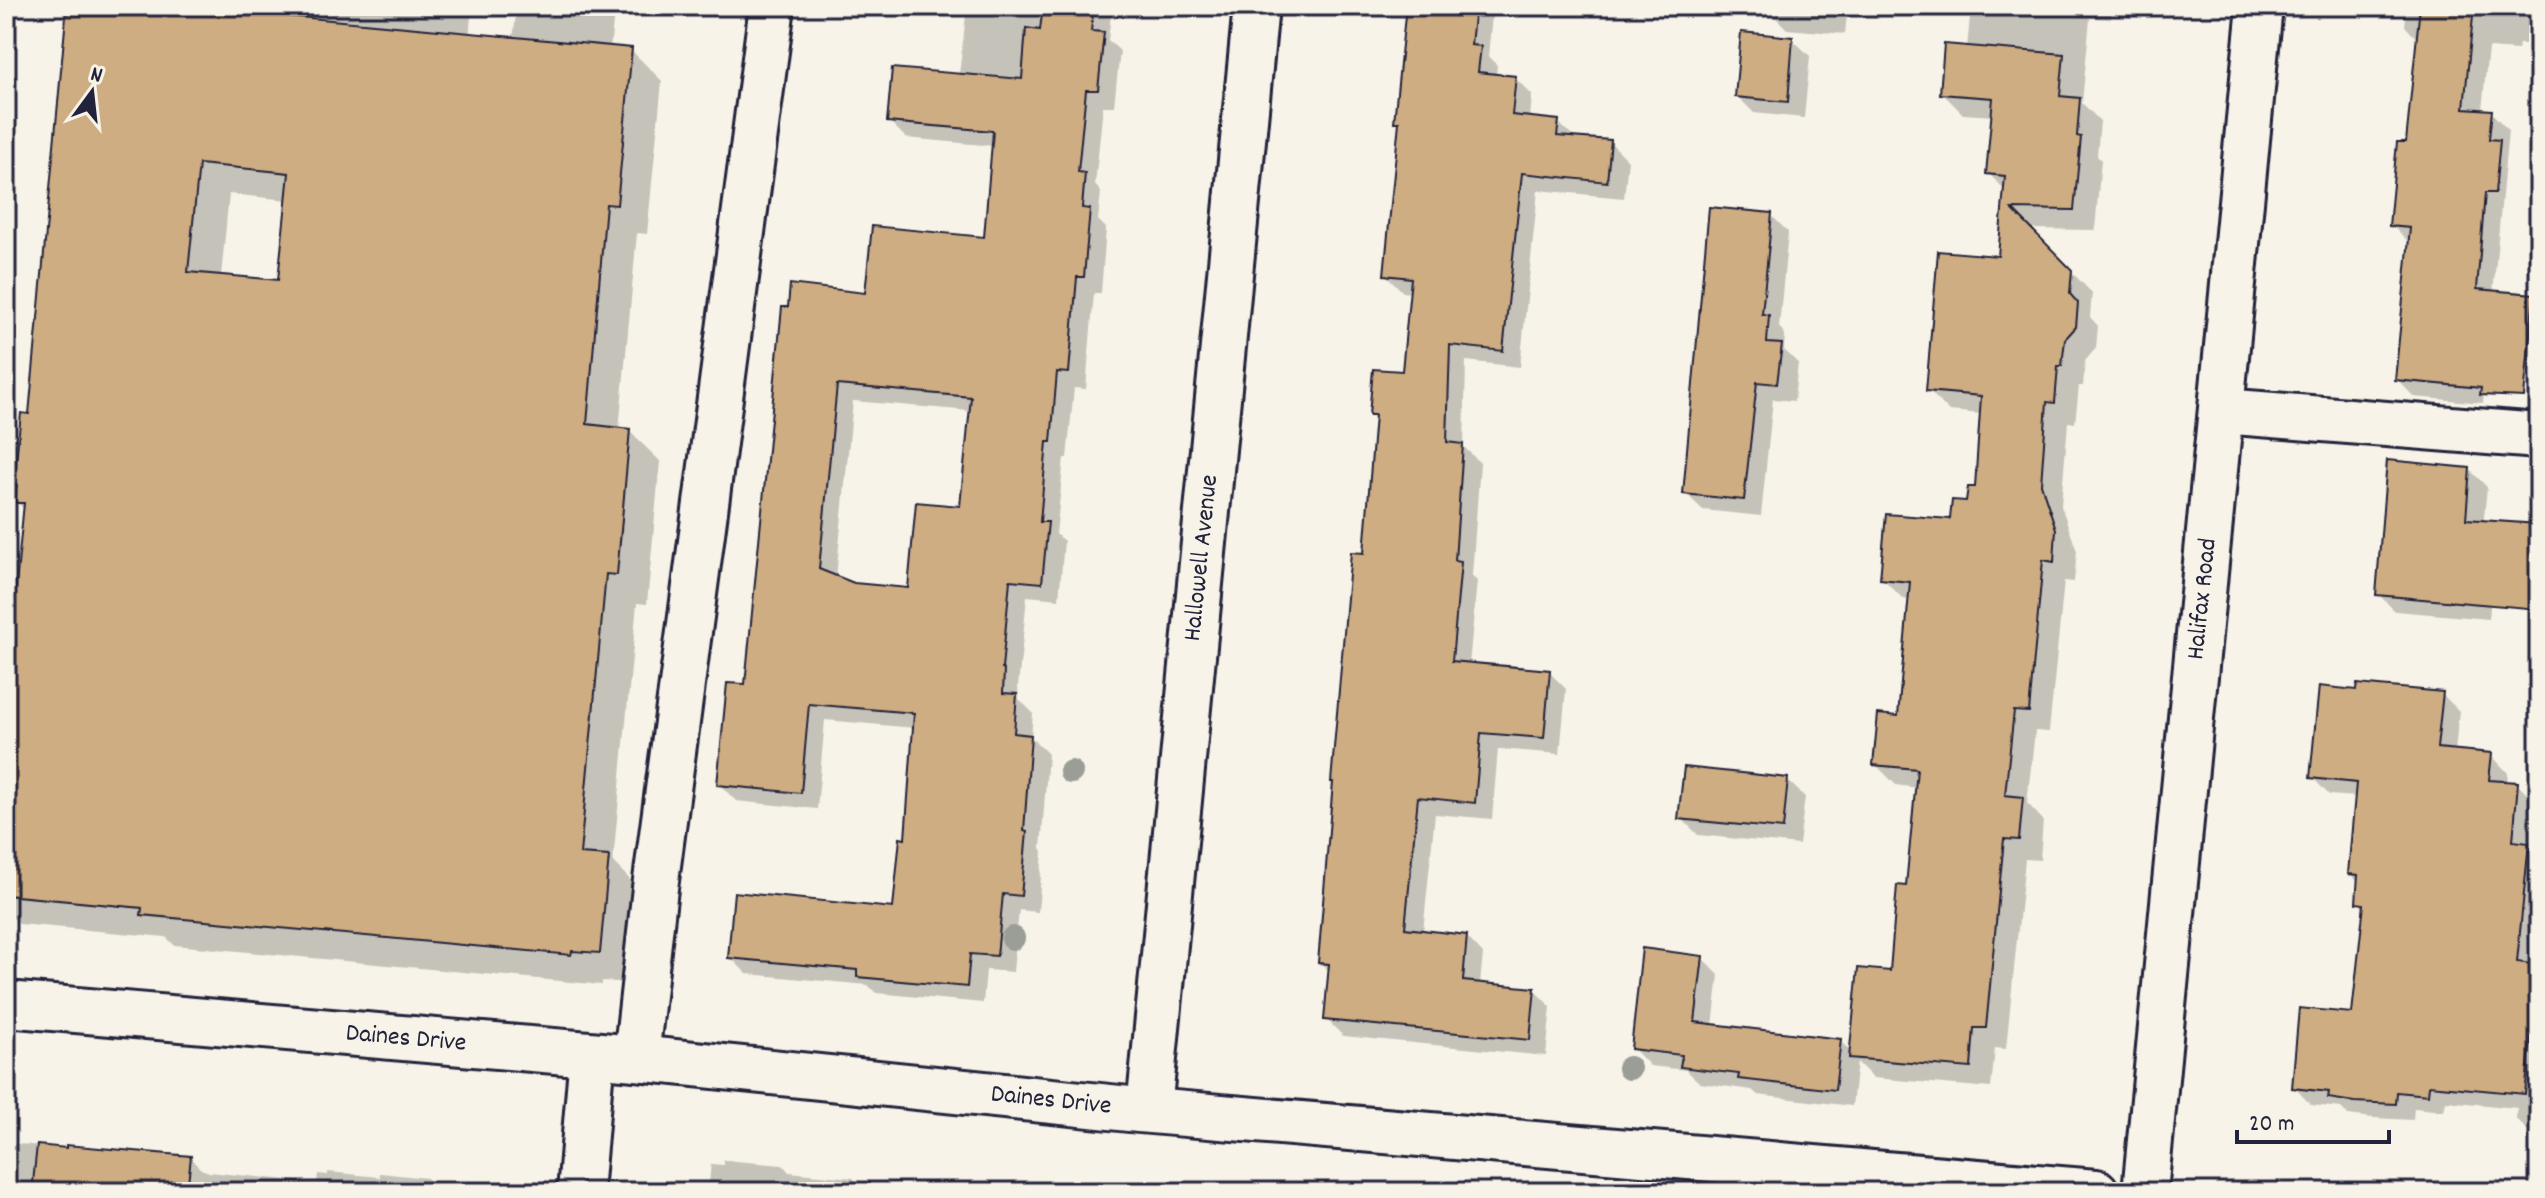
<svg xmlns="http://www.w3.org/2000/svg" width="2545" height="1198" font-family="Dekko,sans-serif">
  <rect width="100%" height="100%" fill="#f7f3e8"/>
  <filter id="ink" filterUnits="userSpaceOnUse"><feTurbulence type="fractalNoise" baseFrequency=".0125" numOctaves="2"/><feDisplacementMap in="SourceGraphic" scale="16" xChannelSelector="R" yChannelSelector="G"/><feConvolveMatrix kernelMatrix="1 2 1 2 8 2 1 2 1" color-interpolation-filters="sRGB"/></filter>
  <g filter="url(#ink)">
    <g fill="#0003" fill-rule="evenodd">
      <path d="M64 6H472L449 250 488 254 517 6H615L610 48 631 50 662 81 647 234 637 233 619 430 629 431 660 461 647 604 637 603 613 862 639 889 630 983 602 981V985L174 945 166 937 19 924 6 910V709L25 510 17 502 19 483 16 480 30 417 69 11ZM229 194 288 200 280 282 221 277Z"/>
      <path d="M967 6H1112L1108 40 1120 51 1114 106H1103L1095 185 1101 192 1098 220 1106 228 1101 293H1094L1086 389 1074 388 1067 458H1064L1056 534 1064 541 1059 599 1027 596 1018 687 1019 699 1033 713 1031 737 1048 754 1041 848 1043 851 1038 912 1019 910 1013 972 986 970 983 1003 876 993 868 985 747 974 730 957 895 911 907 841 915 728 825 720 817 809 736 801 719 784 747 686 784 309 867 295 986 239 994 146 906 138 889 121 959 75ZM853 401 971 411 962 508 909 590 853 585 836 578Z"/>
      <polygon points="1409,6 1493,6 1488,56 1497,65 1496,76 1515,78 1532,95 1530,119 1558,122 1575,139 1610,142 1628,160 1624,198 1538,190 1520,367 1466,361 1464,447 1480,463 1472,576 1477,581 1469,665 1549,672 1566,689 1560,754 1498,749 1492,819 1435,814 1423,932 1466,936 1483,954 1480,984 1534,990 1551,1007 1546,1056 1343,1036 1326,1019 1331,973 1320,962 1366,555 1376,420 1371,414 1404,373 1412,293 1403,292 1386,275 1401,125 1397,121"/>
      <polygon points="1771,6 1848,6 1845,34 1787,29 1770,12"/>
      <polygon points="1971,6 2112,6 2111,19 2090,18 2082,103 2100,121 2097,156 2101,160 2095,230 2030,229 2092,293 2090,317 2098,326 2096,348 2085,361 2083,386 2079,386 2075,423 2068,422 2061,506 2077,551 2074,582 2064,581 2049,732 2035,731 2027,803 2043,820 2040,860 2025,859 2006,1049 1995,1048 1991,1088 1873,1078 1857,1062 1852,1106 1758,1095 1752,1090 1700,1083 1686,1070 1650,1066 1633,1048 1702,958 1719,975 1713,1026 1840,1041 1852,1053 1892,974 1908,888 1917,788 1896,785 1875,764 1900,718 1911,600 1903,599 1882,578 1952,522 1977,489 1982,414 1949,411 1928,390 1999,258 2006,191 1989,174 1994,116 1963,114 1942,93 1967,48"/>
      <polygon points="2407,6 2539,6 2539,31 2525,44 2519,44 2518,50 2488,48 2482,111 2491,112 2508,130 2483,403 2414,397 2397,379 2410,243 2391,225 2407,144 2418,40 2405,26"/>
      <polygon points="1792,39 1810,56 1804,118 1754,113 1737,96"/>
      <polygon points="1771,215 1788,232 1779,327 1785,334 1784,350 1798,363 1794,401 1773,399 1761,516 1703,510 1685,493"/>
      <polygon points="2470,470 2487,487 2483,527 2496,539 2489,619 2395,611 2378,594"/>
      <polygon points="2358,692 2442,694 2459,711 2455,752 2491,755 2508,773 2507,783 2517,784 2534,801 2530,847 2539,856 2539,926 2535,966 2539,967 2539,1137 2533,1136 2516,1119 2517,1108 2446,1101 2444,1111 2414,1108 2413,1120 2373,1118 2348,1115 2341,1108 2311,1105 2294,1087 2354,1015 2365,910 2358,902 2359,883 2350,873 2357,797 2329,795 2312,777"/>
      <polygon points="1787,780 1805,797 1799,845 1698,835 1681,818"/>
      <polygon points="6,1143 190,1158 201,1169 209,1172 317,1183 318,1174 328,1175 328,1172 380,1177 380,1173 427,1178 441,1192 446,1192 6,1192"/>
      <polygon points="724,1160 783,1165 789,1172 853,1178 867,1192 708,1192 711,1164 724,1165"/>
    </g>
    <g fill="#cfad82" stroke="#22223b" stroke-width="2" fill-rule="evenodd">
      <path d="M67 6H214V9L632 48 617 205 606 204 587 424 630 429 617 575 606 574 580 854 609 856 600 953 572 951 571 955 141 915 142 908 6 895V688L24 503H15L17 480H14L21 413 29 414ZM199 164 289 173 278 280 188 272Z"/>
      <path d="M1043 6H1094L1091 31 1104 32 1098 90H1086L1078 172 1085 173 1082 208 1090 209 1084 277H1077L1069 373 1057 372 1051 442H1047L1040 522H1048L1042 583 1010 580 1002 669 1004 670 1003 693 1017 694 1014 733 1031 735 1024 831 1027 832 1021 896 1003 894 997 956 970 954 967 987 857 977V970L728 958 734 892 893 908 900 838 905 839 914 713 809 704 801 793 717 785 727 683 745 684 782 307H788L790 284 865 293 872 226 984 237 993 131 887 122 892 68 1022 79 1026 28 1040 30ZM837 385 971 397 960 506 916 502 908 588 854 583 819 569Z"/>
      <polygon points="1406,6 1475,6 1471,45 1481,46 1478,72 1516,76 1512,115 1559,120 1557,136 1611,140 1607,182 1522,173 1503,351 1450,345 1447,442 1463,444 1455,561 1461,562 1452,661 1550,670 1544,738 1481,733 1475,803 1418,797 1405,928 1467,935 1463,981 1535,988 1530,1040 1324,1020 1329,964 1318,963 1333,782 1331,782 1351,552 1364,553 1375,415 1369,415 1373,369 1402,371 1411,278 1384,275 1399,122 1394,122"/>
      <polygon points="2420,6 2474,6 2464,108 2492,110 2489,139 2500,140 2495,193 2485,193 2477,289 2534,294 2524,397 2480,395 2481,388 2395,380 2410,228 2389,226 2397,142 2406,142"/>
      <polygon points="1741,32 1793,37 1788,102 1735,97"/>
      <polygon points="1944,44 2064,54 2060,96 2080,98 2077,136 2081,137 2074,210 2012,209 2072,270 2070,294 2078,303 2076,327 2065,339 2062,366 2058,366 2055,403 2047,402 2041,484 2056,529 2054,562 2043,560 2029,712 2014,711 2005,795 2023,797 2019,840 2004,839 1986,1028 1974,1028 1971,1068 1849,1058 1858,968 1890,971 1897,885 1906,886 1917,769 1873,765 1878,714 1898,716 1910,582 1880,579 1886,514 1950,519 1952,500 1966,501 1968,487 1975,487 1981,396 1926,391 1938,251 1998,256 2005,176 1986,174 1993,98 1940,94"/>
      <polygon points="1709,207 1772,213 1762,314 1769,315 1767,343 1782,344 1777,384 1757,382 1744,500 1683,494"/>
      <polygon points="2387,460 2470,468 2466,519 2539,524 2539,609 2376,595"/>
      <polygon points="2357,684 2443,692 2437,748 2492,753 2489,780 2518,782 2513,841 2529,843 2517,962 2539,965 2525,1094 2429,1085 2428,1095 2397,1092 2396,1104 2354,1102 2328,1098 2329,1092 2292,1088 2299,1008 2352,1013 2364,904 2356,903 2358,875 2348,874 2356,783 2310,778 2319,686 2356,690"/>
      <polygon points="1684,767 1788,778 1783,829 1678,819"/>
      <polygon points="1642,948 1703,956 1695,1022 1841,1039 1835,1090 1738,1079 1739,1074 1680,1067 1682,1055 1631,1049"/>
      <polygon points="37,1145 66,1148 66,1145 191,1156 187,1192 32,1192"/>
    </g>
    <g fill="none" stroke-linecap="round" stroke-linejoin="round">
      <defs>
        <g id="minor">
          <polyline points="2222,411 2539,436"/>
          <polyline points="6,1004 636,1058 1139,1110 2096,1192"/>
          <polyline points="636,1058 655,888 772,6"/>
          <polyline points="1149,1110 1256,6"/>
          <polyline points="580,1192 592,1055"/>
          <polyline points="2145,1192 2260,6"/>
        </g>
      </defs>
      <use href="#minor" stroke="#22223b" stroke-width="50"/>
      <use href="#minor" stroke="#f7f3e8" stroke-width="44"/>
    </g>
    <g fill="#9a9e97">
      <circle cx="1071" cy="772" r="12"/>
      <circle cx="1013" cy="938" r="12"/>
      <circle cx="1629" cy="1068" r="12"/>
    </g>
  </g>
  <g text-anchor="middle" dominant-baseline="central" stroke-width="6" stroke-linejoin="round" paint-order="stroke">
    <g font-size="26" fill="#22223b" stroke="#f7f3e8">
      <text transform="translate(1202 558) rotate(-84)">Hallowell Avenue</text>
      <text transform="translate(2203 599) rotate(-84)">Halifax Road</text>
      <text transform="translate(406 1039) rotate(5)">Daines Drive</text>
      <text transform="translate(1051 1101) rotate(6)">Daines Drive</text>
    </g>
  </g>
  <rect width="2545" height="1198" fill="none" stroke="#f7f3e8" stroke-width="32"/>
  <rect x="16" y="16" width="2513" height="1166" fill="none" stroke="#22223b" stroke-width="3" filter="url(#ink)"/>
  <g transform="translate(92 92) rotate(15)" stroke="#f7f3e8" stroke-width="6" paint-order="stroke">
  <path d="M0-6L14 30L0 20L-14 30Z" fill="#22223b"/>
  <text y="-12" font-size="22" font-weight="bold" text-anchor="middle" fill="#22223b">N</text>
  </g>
  <path d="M2237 1130v12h152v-12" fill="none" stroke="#22223b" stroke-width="4"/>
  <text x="2249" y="1130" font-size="24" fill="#22223b" stroke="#f7f3e8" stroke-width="6" paint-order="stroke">20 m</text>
</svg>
